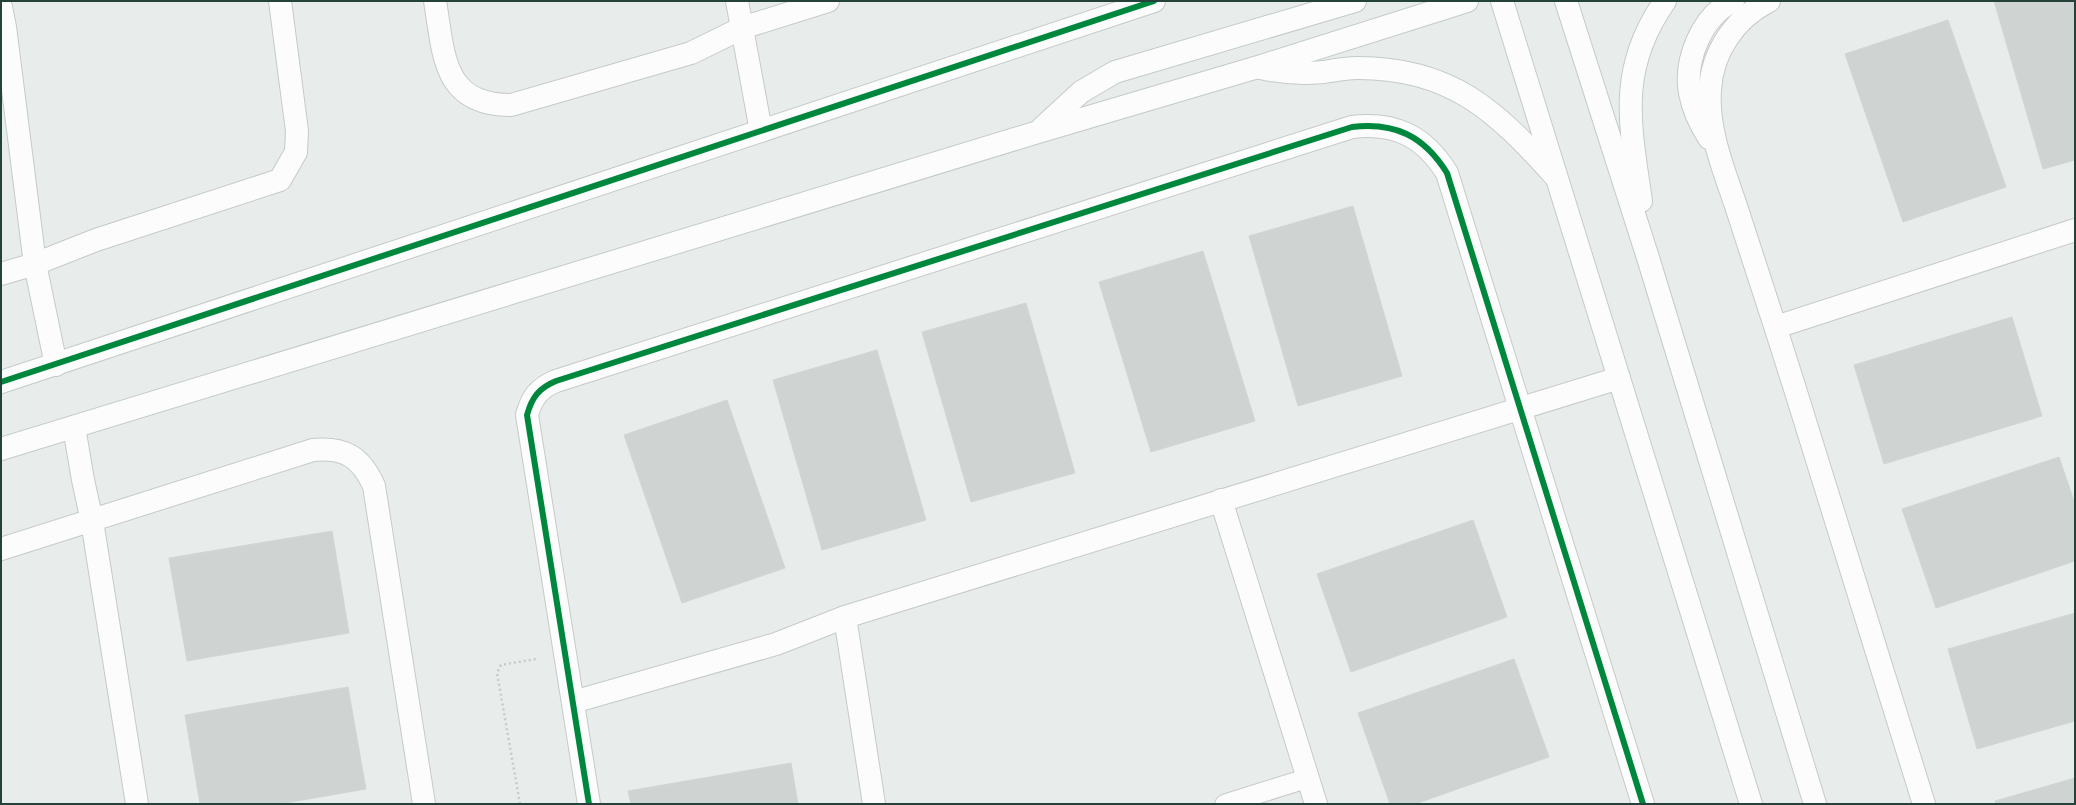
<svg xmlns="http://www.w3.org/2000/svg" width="2076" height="805" font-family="Ubuntu,sans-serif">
  <rect width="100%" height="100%" fill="#e8edeb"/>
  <g fill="#cfd4d2" stroke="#d1d6d4">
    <polygon points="1994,1 2075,1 2075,160 2043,169"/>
    <polygon points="1948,20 2006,187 1903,222 1845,54"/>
    <polygon points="1353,206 1402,376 1298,406 1249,236"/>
    <polygon points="1203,251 1255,421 1151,452 1099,282"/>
    <polygon points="1026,303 1075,473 971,502 922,332"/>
    <polygon points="2012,317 2042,416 1884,464 1854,365"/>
    <polygon points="877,350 926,520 822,550 773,380"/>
    <polygon points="727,400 785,568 682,603 624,435"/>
    <polygon points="2059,457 2075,504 2075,561 1936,608 1902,509"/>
    <polygon points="1473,520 1507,617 1351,672 1317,574"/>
    <polygon points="332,531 349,633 187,661 169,558"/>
    <polygon points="2075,613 2075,721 1977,749 1948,649"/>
    <polygon points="1514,659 1549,757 1415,804 1390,804 1358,713"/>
    <polygon points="348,687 366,789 279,804 200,804 185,715"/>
    <polygon points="791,763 798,804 631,804 628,791"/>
    <polygon points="2075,778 2075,804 1996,804 1995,801"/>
  </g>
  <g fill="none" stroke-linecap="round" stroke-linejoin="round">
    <defs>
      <polyline id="lane" points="1225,804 1308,778"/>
      <g id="street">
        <path d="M435 1C444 54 442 105 511 105L691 53 742 28 828 1"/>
        <polyline points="737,1 761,131"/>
        <path d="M1769 1C1735 18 1712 52 1710 90 1707 128 1723 168 1735 203 1748 244 1762 285 1775 326 1826 485 1874 645 1924 804"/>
        <polyline points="1,7 5,27 35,264 56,365"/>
        <path d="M1709 138C1700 124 1693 109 1690 93 1684 60 1702 16 1733 1"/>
        <polyline points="1,274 35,264 96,240 280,180 296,152 297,131 280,1"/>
        <polyline points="1776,327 2075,230"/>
        <polyline points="74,427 83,480 92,521 137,804"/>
        <polyline points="1221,500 1316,804"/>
        <path d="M1 549 313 450C345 447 361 457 374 486L424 804"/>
        <polyline points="845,617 874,804"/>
        <polyline points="573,702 776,644 845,617 1619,378"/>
        <path d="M589 804 527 415C532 397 539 388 556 381L1352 127C1395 122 1424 136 1447 173L1643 804"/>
      </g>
      <g id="secondary">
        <polyline points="1502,1 1751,804"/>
        <polyline points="1566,1 1649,261 1815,804"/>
        <path d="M1261 68C1282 73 1302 74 1324 72 1335 70 1347 68 1358 68 1451 68 1495 110 1554 175"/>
        <polyline points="1042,128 1081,92 1115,72 1355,1"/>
        <path d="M1641 201C1630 124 1617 70 1665 1"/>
        <polyline points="1,382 1154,1"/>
        <polyline points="1,449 1038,132 1258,67 1467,1"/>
      </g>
    </defs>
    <use href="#lane" stroke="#c5cac8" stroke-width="21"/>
    <use href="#street" stroke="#c5cac8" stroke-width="24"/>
    <use href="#secondary" stroke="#c3cbc8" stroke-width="24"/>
    <polyline stroke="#c3ccca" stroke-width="2.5" stroke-dasharray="2 3" stroke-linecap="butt" points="520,804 497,673 501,665 536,659"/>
    <use href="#lane" stroke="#fcfcfc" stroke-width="19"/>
    <use href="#street" stroke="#fcfcfc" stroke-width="22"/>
    <use href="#secondary" stroke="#fcfcfc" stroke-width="22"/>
    <defs>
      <g id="cycleway">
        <polyline points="1,382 1154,1"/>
        <path d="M589 804 527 415C532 397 539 388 556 381L1352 127C1395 122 1424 136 1447 173L1643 804"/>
      </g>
    </defs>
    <use href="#cycleway" stroke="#f7fbf9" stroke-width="8"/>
    <use href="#cycleway" stroke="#00873e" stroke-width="6"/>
  </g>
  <rect width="2076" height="805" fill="none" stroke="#24423a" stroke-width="4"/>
</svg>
